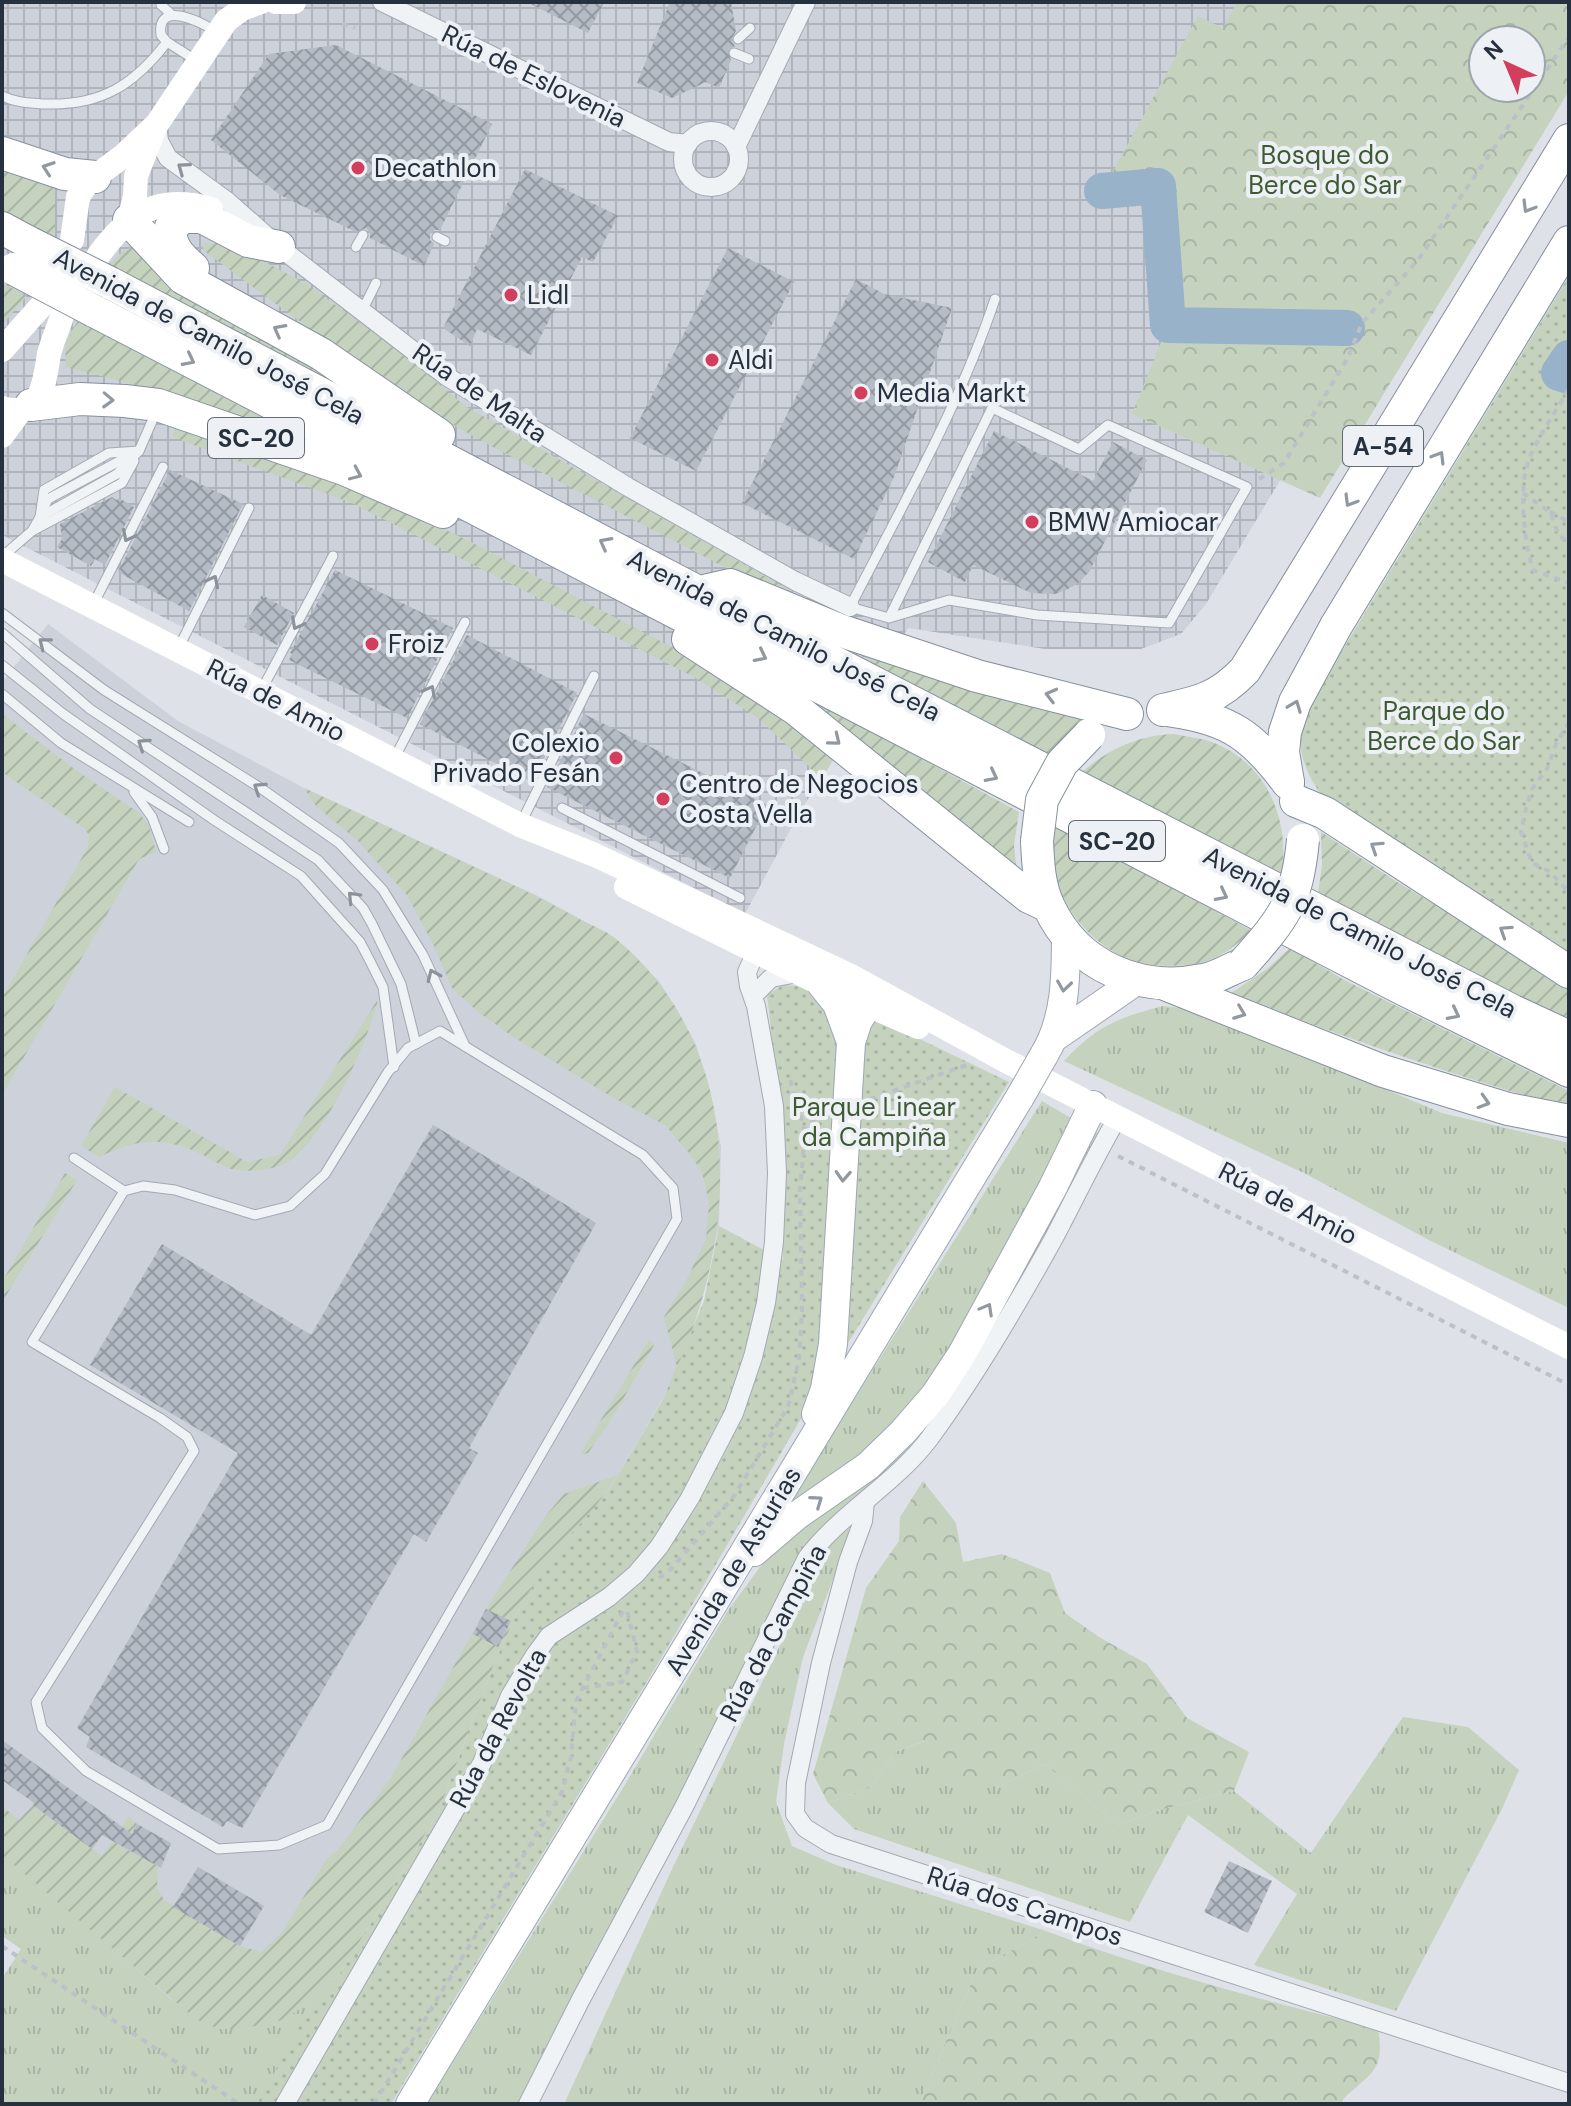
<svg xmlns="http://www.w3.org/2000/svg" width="1571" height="2106" font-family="'DM Sans',sans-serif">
  <defs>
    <pattern id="industrial-grid" width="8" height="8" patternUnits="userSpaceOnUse" patternTransform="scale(2)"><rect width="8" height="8" fill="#ccd1da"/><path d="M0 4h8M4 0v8" fill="none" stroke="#afb4bc"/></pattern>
    <pattern id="grass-tufts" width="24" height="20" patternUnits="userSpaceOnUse" patternTransform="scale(2)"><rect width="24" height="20" fill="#c4d2be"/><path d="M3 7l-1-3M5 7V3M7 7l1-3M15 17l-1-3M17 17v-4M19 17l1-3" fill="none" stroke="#a8b5a4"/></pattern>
    <pattern id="forest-crowns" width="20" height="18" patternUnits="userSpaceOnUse" patternTransform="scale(2)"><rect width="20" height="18" fill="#c4d2be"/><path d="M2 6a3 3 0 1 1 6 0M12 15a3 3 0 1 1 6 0" fill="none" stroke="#a8b5a4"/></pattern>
    <pattern id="park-dots" width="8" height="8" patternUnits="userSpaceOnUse" patternTransform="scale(2)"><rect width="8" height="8" fill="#c4d2be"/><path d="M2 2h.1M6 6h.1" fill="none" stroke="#a8b5a4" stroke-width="1.8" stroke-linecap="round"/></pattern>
    <pattern id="garden-furrows" width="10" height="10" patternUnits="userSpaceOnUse" patternTransform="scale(2)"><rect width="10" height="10" fill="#c4d2be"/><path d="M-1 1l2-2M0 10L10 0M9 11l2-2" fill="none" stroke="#a8b5a4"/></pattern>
    <pattern id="building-cross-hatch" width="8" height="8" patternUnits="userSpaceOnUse" patternTransform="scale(2)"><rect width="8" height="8" fill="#b5bcc5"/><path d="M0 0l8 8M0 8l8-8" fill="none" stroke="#9399a1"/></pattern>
  </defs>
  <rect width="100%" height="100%" fill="#dee2e8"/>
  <polygon fill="#ccd1da" points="48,624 178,721 304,788 538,896 613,937 659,981 696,1044 711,1097 721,1147 719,1226 689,1341 663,1398 611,1487 520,1606 493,1666 314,2000 282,2020 173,2001 23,1870 2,1855 2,682"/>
  <polygon fill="url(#industrial-grid)" points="2,2 1564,2 1531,40 1483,40 1483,88 1357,352 1206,604 1181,634 1141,649 1045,649 908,628 795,821 745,914 2,535"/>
  <g fill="url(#grass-tufts)">
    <path d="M1163 1006 1195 1010 1442 1113 1569 1143V1308L1429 1240 1304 1173 1064 1061C1097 1026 1117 1018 1163 1006Z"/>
    <polygon points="1042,1101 1071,1118 1030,1205 956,1344 901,1419 855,1463 787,1506"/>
    <polygon points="1094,1131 1101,1135 993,1334 949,1396 887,1476 835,1516 521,2104 427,2104 626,1783 729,1609 763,1563 796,1530 876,1468"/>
    <polygon points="854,1525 803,1657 784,1744 776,1802 792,1846 836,1865 1046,1931 977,1970 919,2104 564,2104 673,1867 800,1604 819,1559 830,1542"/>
    <polygon points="1403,1717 1468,1727 1519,1770 1502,1809 1396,2011 1254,1965 1297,1894 1188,1815 1130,1922 854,1829 828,1803 871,1787 895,1752 925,1741 1001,1786 1045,1764 1118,1825 1163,1809 1234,1791 1311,1853"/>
    <polygon points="2,1855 23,1870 173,2001 282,2020 314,2000 339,1975 264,2104 2,2104 2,1979 21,1949 2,1936"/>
  </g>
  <g fill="url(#forest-crowns)" fill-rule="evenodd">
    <path d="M1237 2H1569V91L1320 498 1132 414 1168 325 1158 187 1102 191 1198 16 1223 28ZM1483 40H1531V88H1483Z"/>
    <polygon points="923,1481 956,1523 963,1562 1002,1554 1050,1573 1065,1613 1099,1637 1147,1664 1187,1718 1249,1752 1234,1791 1163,1809 1118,1825 1045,1764 1001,1786 959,1789 924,1741 895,1752 871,1787 828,1803 813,1774 866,1588 899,1541 900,1517"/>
    <path d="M1046 1931C1154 1972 1266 2001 1378 2029 1385 2070 1372 2072 1344 2098L1341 2104H919L977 1970Z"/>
  </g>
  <g fill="url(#park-dots)">
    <path d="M1569 276V956L1321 795C1300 763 1295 744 1308 707Z"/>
    <polygon points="783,985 802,986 878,1019 1009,1082 795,1429 657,1665 391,2104 257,2104 314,2000 339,1975 438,1813 493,1666 520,1606 554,1554 611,1487 663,1399 704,1301 719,1226 783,1260 783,1135 767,995"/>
  </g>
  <g fill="url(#garden-furrows)">
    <polygon points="2,163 55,181 55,236 2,211"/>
    <polygon points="139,243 348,392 109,265 121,253"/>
    <polygon points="204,243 237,247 306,284 393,346 465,406 789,590 796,601 742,576 491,446 399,394 208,254 201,246"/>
    <polygon points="2,283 27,296 2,325"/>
    <polygon points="78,321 318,447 171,394 66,367 65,341"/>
    <polygon points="176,425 297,468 401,509 469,541 706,665 764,702 833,760 822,779 758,718 694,677 352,503 172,437"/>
    <polygon points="854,646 1088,716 1070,731 1046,757 854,652"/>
    <polygon points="803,694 1019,812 1014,845 1016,865 799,699"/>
    <polygon points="2,714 77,771 139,813 149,826 156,852 139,859 2,1095 2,998 88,847 89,835 85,829 2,772"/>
    <path d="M1174 734C1188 737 1204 738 1217 744 1270 767 1291 825 1281 878L1081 773C1108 749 1138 735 1174 734Z"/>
    <path d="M304 788C370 818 436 849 502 880 530 893 556 906 583 921 593 926 606 931 615 938 744 1044 741 1226 677 1367L664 1317 686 1281 706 1239 709 1202 702 1172 689 1153 665 1125 612 1097 512 1036 477 1011 452 988 434 946 407 895 357 840 316 806Z"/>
    <path d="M1054 822 1252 931C1237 944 1220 959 1200 963 1181 967 1152 967 1133 961 1102 950 1070 920 1060 889 1053 868 1053 845 1054 822Z"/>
    <polygon points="1321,832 1394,880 1569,986 1569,1024 1318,894 1322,865"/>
    <path d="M1290 948 1346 981 1569 1091V1108C1454 1076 1342 1037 1231 993L1267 969Z"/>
    <path d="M378 999C369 1040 323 1143 286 1163 273 1170 247 1173 232 1169 220 1166 210 1158 199 1153 161 1136 136 1139 99 1157L81 1146 115 1087 247 1162 280 1155Z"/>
    <polygon points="65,1173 77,1180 2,1302 2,1282"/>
    <polygon points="649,1340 654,1345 611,1420 588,1453 580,1455"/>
    <polygon points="618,1475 594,1508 554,1554 520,1606 493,1666 438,1813 339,1975 314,2000 282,2020 241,2029 219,2029 196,2019 2,1855 2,1806 19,1820 33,1805 102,1856 129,1817 137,1824 124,1848 158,1866 157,1888 164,1900 240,1946 261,1952 281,1934 326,1860 338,1850 392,1776 486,1609 544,1518 564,1494"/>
  </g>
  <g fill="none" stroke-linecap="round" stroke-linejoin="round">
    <g stroke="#97b2c9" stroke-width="36">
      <polyline points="1102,191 1158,186 1168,325 1347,328"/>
      <polyline points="1569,358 1559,373 1569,376"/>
    </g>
  </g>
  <g fill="url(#building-cross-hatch)">
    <polygon points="527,2 604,2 588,33"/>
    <polygon points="670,2 731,2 736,31 731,40 735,46 727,51 731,60 719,88 706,82 672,98 637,83"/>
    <polygon points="336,45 492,124 440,230 434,230 430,234 430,240 434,244 424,266 370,238 370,232 366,228 356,232 280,195 211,140 269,54"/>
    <polygon points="525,169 618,216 593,262 582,257 531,355 477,329 470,346 443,328"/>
    <polygon points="728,248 794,282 696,471 630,438"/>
    <polygon points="856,279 884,294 952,308 894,477 854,559 742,503"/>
    <polygon points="994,431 1093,481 1113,442 1147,460 1089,572 1078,583 1066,590 1055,594 1031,593 973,565 965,582 928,562"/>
    <polygon points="170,470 243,504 189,611 118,572"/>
    <polygon points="112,497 116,500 119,498 134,507 105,565 95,559 91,566 57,547 62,539 60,524"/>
    <polygon points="335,570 453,628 407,718 289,660 292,654 290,653"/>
    <polygon points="262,595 294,613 277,645 244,627"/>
    <polygon points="467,635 577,693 532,782 420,724"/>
    <polygon points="584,714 767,805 730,878 547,787"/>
    <polygon points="433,1125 596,1223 469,1448 478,1453 426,1542 414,1534 242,1828 227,1821 223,1827 86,1747 90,1737 77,1728 238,1453 90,1365 162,1244 311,1335"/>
    <polygon points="486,1609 511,1621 498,1647 473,1634"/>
    <polygon points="2,1740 132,1834 137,1824 171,1843 161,1868 102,1835 92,1849 33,1805 34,1803 2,1780"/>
    <polygon points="1229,1861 1272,1881 1248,1933 1204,1912"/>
    <polygon points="198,1867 264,1906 240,1946 173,1907"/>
  </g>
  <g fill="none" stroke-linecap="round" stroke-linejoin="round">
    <defs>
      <g id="lane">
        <polyline points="161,5 170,13"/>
        <polyline points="738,39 750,28"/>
        <polyline points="734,53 749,59"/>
        <path d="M197 61 167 42 161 35C156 0 200 21 215 31"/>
        <path d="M2 96C17 103 29 103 45 104 101 106 134 85 167 42"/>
        <polyline points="437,237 445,241"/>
        <polyline points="356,247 363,235"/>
        <polyline points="363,309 376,283"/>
        <polyline points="44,507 48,499 129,456"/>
        <polyline points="40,517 44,490 109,453 139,451"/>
        <polyline points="34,530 122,483 134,461"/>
        <polyline points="3,556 32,531 40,517 117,474 139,451 156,412"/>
        <polyline points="94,603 163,467"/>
        <polyline points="2,613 104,690 259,787 339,843 383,890 423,955 465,1046"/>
        <path d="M889 618 992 408 1079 449 1108 425 1247 487 1169 623 1037 615 949 600 889 618 850 607C902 506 959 407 995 299"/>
        <polyline points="2,633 90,709 318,860 363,908 372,924 401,984 416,1044"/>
        <polyline points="179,647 249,508"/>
        <polyline points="2,665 62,713 214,820 301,876 360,942 370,961 383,987 394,1067"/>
        <polyline points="261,691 333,556"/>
        <polyline points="2,694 61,743 189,822"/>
        <polyline points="394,759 465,622"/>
        <polyline points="134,792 152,817 164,849"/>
        <polyline points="562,808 740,898"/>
        <polyline points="520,825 594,676"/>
        <polygon points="440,1031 643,1155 673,1188 677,1219 327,1825 279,1845 218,1849 86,1771 42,1728 36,1702 194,1451 187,1437 160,1418 32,1342 124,1191 143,1186 175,1190 255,1215 290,1206 325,1174 388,1072 408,1048"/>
        <polyline points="74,1158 124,1191"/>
      </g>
      <g id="street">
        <polyline points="382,2 669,142 688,144"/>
        <polyline points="157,124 159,141 168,158 227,201 279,247 446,376 628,487 795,581 850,607"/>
        <circle cx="711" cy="159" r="28"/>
        <polyline points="736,147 806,2"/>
        <polyline points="758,991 771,978 798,973"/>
        <polyline points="865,1502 863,1521 848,1562 821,1663 796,1783 795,1814 805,1828 831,1844 1569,2083"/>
        <polyline points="285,2104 482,1763 510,1696 535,1655 549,1636 609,1597 636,1574 659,1547 690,1498 734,1413 753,1357 766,1303 774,1242 777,1173 774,1106 756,1006 749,986 747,972 756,952"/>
        <path d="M528 2104 581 1999 684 1807 807 1558C842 1512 894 1485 929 1439 976 1375 1017 1305 1055 1236 1076 1196 1095 1156 1118 1117"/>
      </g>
      <g id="primary">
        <polyline points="821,984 837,1004 851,1042"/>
        <polyline points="1055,1037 1136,981"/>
        <path d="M1044 1055C1066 1019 1066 976 1066 935"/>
        <polyline points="816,1414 825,1389 833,1344 851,1042 858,1021 868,1005"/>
        <polyline points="754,1552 796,1516 868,1466 903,1432 935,1395 962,1354 1052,1189 1093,1105"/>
        <polyline points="410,2104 1020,1097"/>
      </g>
      <g id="highway">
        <polyline points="2,153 65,174 95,177"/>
        <polyline points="129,220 183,278 321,354 439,435"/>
        <polyline points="2,228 30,243"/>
        <path d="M193 268C180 257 168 245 171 227L183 217H202L248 241 279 247"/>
        <polyline points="110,283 698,592 1513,1011 1569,1037"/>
        <polyline points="94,311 1403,989 1569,1071"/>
        <polyline points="31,405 80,399 125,401 158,405 344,469 443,512"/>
        <polyline points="708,590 730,585 842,631 977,676 1127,714"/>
        <polyline points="688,639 796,709 1029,897 1048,906"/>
        <path d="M1163 710C1200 702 1218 698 1245 670L1569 140"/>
        <path d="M1173 711C1230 719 1254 737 1288 783"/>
        <polyline points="1288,782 1283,752 1285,732 1295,702 1336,626 1569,242"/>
        <polyline points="1296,801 1325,813 1569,972"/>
        <path d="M1037 841C1038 864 1039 886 1049 907 1077 967 1140 993 1203 980 1217 978 1230 969 1243 964"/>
        <polyline points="1167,985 1383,1071 1508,1109 1569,1121"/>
      </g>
    </defs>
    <use href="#lane" stroke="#a3a9b2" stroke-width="11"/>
    <use href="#street" stroke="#a3a9b2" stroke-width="20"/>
    <use href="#primary" stroke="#9da7b4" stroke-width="30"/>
    <use href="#highway" stroke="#85909f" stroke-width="34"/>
    <g stroke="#bbc1c6" stroke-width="4" stroke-dasharray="6 6" stroke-linecap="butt">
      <polyline points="342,24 355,28"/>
      <path d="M1569 389C1556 411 1539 435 1529 459 1518 488 1524 541 1533 570L1569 583"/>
      <polyline points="1259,479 1284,463 1347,359 1362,323 1418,260 1569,37"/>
      <polyline points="1523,493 1550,512 1559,536 1569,542"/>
      <polyline points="1550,512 1569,522"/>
      <polyline points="1569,722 1557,742 1547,769 1532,789 1525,812 1521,832 1532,863 1549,871 1569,892"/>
      <polyline points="870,1099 967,1065"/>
      <polyline points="805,1133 815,1117 823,1110"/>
      <polyline points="1118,1156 1569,1385"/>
      <polyline points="659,1578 671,1569 734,1496 788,1407 799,1359 802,1311 800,1191 805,1133 790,1079"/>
      <polyline points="583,1688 622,1682 637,1652 626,1606"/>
      <polyline points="2,1946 239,2104"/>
      <polyline points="374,2104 562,1792 571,1757 576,1701 623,1611"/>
    </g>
    <use href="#lane" stroke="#f0f3f6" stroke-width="9"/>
    <use href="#street" stroke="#f0f3f6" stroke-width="18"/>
    <g stroke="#fff" stroke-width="24">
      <polyline points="276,2 294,2"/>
      <polyline points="129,220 135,196 136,176 154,130"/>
      <polyline points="72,240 78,197 88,182 123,156 157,124 226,21 242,9 261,2"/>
      <path d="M98 256C129 213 157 194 211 209"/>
      <polyline points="2,350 42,305"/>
      <path d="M2 408C43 419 44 382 49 354 52 342 58 329 62 316"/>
      <polyline points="2,436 21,410"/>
      <polyline points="2,560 520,825 595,855 851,976 1006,1061 1569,1347"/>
      <polyline points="626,887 833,990 918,1027"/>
    </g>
    <use href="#primary" stroke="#fff" stroke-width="28"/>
    <use href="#highway" stroke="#fff" stroke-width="32"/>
    <defs>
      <polyline id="primary-bridge" points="1020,1097 1044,1055"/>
      <g id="highway-bridge">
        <polyline points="30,243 110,283"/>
        <polyline points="14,269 94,311"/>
        <polyline points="1037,841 1042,800 1062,763 1089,735"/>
        <path d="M1243 964C1284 918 1297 902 1303 840"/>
      </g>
    </defs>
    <use href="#primary-bridge" stroke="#9da7b4" stroke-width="30" stroke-linecap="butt"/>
    <use href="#highway-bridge" stroke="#85909f" stroke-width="34" stroke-linecap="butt"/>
    <use href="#primary-bridge" stroke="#fff" stroke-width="28"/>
    <use href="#highway-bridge" stroke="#fff" stroke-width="32"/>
  </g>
  <defs><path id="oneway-chevron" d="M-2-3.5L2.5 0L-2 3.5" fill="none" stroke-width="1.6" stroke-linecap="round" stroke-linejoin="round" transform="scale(2)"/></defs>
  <g stroke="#92989f">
    <use href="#oneway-chevron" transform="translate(48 168) rotate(-161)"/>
    <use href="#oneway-chevron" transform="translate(1528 207) rotate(121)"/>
    <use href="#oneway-chevron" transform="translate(279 330) rotate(-152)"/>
    <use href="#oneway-chevron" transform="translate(189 360) rotate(27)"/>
    <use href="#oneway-chevron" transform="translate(108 400) rotate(2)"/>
    <use href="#oneway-chevron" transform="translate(1439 457) rotate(-59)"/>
    <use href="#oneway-chevron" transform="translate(356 474) rotate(24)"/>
    <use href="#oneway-chevron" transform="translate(1350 501) rotate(121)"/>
    <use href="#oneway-chevron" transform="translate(605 543) rotate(-152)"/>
    <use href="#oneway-chevron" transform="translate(761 656) rotate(27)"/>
    <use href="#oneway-chevron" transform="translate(1051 695) rotate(-166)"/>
    <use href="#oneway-chevron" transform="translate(1295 706) rotate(-69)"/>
    <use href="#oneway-chevron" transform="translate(835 740) rotate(39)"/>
    <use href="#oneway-chevron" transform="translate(992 776) rotate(27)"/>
    <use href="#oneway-chevron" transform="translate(1376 847) rotate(-147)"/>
    <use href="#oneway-chevron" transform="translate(1222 895) rotate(27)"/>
    <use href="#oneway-chevron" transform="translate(1505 931) rotate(-147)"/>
    <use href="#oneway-chevron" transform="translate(1064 986) rotate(98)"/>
    <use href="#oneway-chevron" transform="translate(1240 1013) rotate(21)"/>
    <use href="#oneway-chevron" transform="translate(1454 1014) rotate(27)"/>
    <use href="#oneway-chevron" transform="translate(1484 1102) rotate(17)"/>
    <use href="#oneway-chevron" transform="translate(843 1176) rotate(93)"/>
    <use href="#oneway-chevron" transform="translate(987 1309) rotate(-61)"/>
    <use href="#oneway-chevron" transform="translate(817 1501) rotate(-35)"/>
  </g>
  <g stroke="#8b929a">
    <use href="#oneway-chevron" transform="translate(183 168) rotate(-144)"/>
    <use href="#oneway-chevron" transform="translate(128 536) rotate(117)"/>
    <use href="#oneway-chevron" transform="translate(213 581) rotate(-63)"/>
    <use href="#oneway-chevron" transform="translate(297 624) rotate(118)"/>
    <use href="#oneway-chevron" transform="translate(44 643) rotate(-142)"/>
    <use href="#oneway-chevron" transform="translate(430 691) rotate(-62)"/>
    <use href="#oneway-chevron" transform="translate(143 744) rotate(-146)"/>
    <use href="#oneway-chevron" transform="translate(259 788) rotate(-146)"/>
    <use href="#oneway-chevron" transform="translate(353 897) rotate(-134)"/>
    <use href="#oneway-chevron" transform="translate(433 975) rotate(-114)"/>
  </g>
  <g fill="#d23e5c" stroke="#edf1f5" stroke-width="3">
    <circle cx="358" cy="168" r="8"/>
    <circle cx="511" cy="295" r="8"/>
    <circle cx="712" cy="360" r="8"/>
    <circle cx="861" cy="393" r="8"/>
    <circle cx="1032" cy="522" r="8"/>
    <circle cx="372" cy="644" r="8"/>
    <circle cx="616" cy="758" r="8"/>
    <circle cx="663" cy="799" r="8"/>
  </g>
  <g text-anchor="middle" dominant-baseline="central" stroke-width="8" stroke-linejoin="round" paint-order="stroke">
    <g fill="#edf1f5" stroke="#626b76" stroke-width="2">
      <rect x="208" y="418" width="96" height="40" rx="6"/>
      <rect x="1343" y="426" width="80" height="40" rx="6"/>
      <rect x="1069" y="821" width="96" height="40" rx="6"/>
    </g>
    <g font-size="24" font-weight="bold" fill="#26313f">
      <text x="256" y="438">SC-20</text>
      <text x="1383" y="446">A-54</text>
      <text x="1117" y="841">SC-20</text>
    </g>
    <g font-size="26" fill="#26313f" stroke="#edf1f5">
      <text transform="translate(534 76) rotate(26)">Rúa de Eslovenia</text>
      <text transform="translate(209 336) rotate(28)">Avenida de Camilo José Cela</text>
      <text transform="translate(480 393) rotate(34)">Rúa de Malta</text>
      <text transform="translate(784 635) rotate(27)">Avenida de Camilo José Cela</text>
      <text transform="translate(276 700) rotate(27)">Rúa de Amio</text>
      <text transform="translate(1360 932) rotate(27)">Avenida de Camilo José Cela</text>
      <text transform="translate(1288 1203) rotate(27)">Rúa de Amio</text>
      <text transform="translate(733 1571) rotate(-59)">Avenida de Asturias</text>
      <text transform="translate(773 1633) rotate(-62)">Rúa da Campiña</text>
      <text transform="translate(498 1728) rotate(-62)">Rúa da Revolta</text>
      <text transform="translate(1025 1906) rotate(18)">Rúa dos Campos</text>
    </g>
    <g font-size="26" fill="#3d5b33" stroke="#edf1f5">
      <text x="1325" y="155">Bosque do<tspan x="1325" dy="30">Berce do Sar</tspan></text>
      <text x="1444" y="711">Parque do<tspan x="1444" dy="30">Berce do Sar</tspan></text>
      <text x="874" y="1107">Parque Linear<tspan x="874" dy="30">da Campiña</tspan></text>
    </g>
    <g font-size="26" fill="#26313f" stroke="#edf1f5" text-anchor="start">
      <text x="374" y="168">Decathlon</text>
      <text x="527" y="295">Lidl</text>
      <text x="728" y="360">Aldi</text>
      <text x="877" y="393">Media Markt</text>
      <text x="1048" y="522">BMW Amiocar</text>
      <text x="388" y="644">Froiz</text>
      <text x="600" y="743" text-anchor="end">Colexio<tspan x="600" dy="30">Privado Fesán</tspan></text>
      <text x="679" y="784">Centro de Negocios<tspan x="679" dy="30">Costa Vella</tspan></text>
    </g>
  </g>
  <rect width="1571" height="2106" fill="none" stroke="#26313f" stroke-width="8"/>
  <g transform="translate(1507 64) rotate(316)"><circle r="38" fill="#edf1f5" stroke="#9da4ac" stroke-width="2"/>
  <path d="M0-6L14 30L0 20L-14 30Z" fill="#d23e5c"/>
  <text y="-12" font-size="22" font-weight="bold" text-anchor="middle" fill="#26313f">N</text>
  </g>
</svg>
